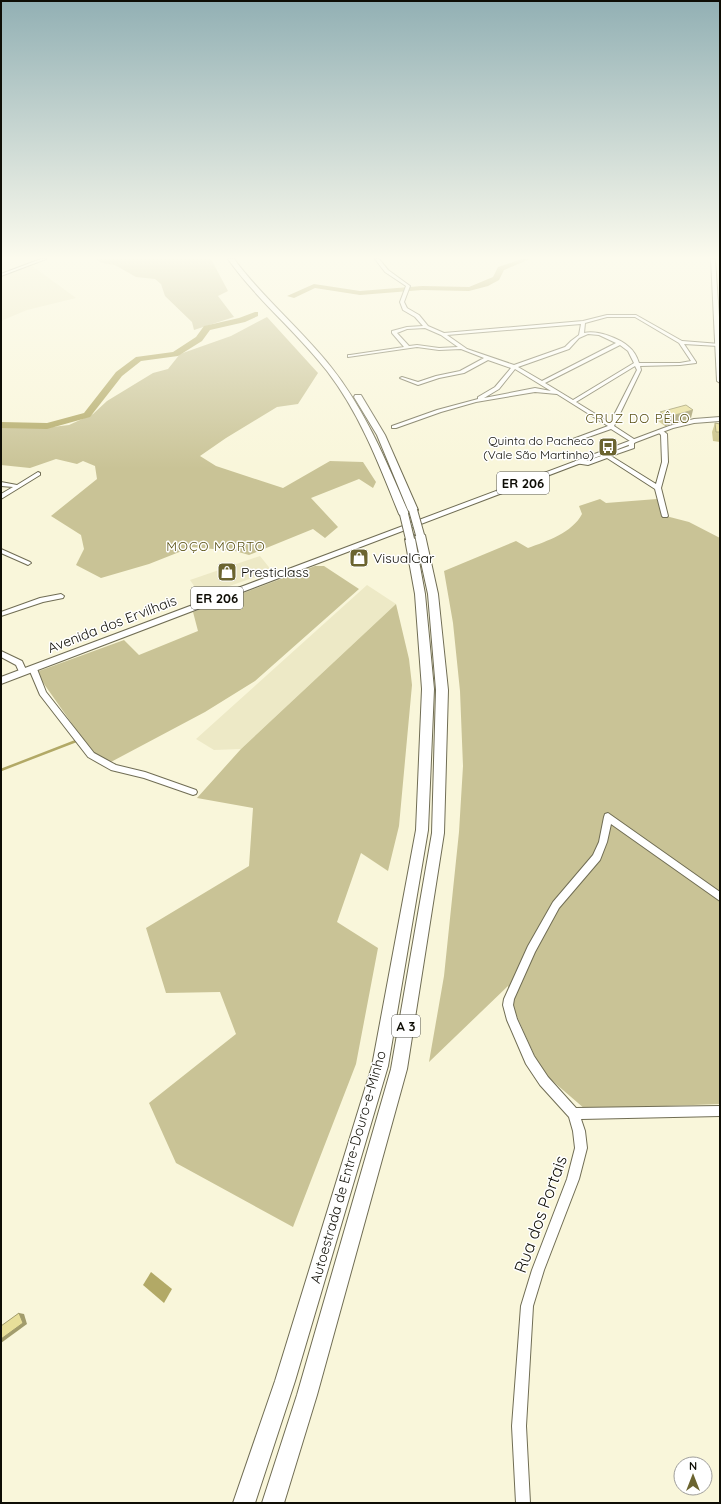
<svg xmlns="http://www.w3.org/2000/svg" width="721" height="1504" font-family="Quicksand,sans-serif">
  <rect width="100%" height="100%" fill="#f9f6da"/>
  <g fill="#ede9c6">
    <polygon points="31,265 76,298 27,310 1,321 1,277"/>
    <polygon points="260,556 272,571 201,596 190,580"/>
    <polygon points="367,585 396,604 241,749 214,750 196,739"/>
  </g>
  <g fill="#c9c396">
    <polygon points="96,259 211,259 228,291 218,296 234,317 194,330 192,322 165,296 161,284 155,279 136,277 115,265 102,263"/>
    <polygon points="267,317 318,373 298,404 277,407 226,438 200,456 216,466 283,488 330,461 363,462 376,482 373,488 359,479 311,498 338,527 325,538 313,529 249,555 235,551 192,547 149,564 101,578 76,565 84,549 81,535 51,516 97,479 95,466 83,461 77,464 56,459 30,468 1,465 1,427 44,428 69,425 93,414 107,401 153,373 168,369 180,354 231,336"/>
    <path d="M600 499 606 503 657 499 662 515 689 522 720 538V1104L585 1109 542 1072 515 1012 508 986 429 1062 444 976 459 832 463 766 460 691 453 623 444 571 516 541 528 548C547 541 572 533 582 514L579 506Z"/>
    <polygon points="315,566 324,566 359,589 255,681 205,712 109,763 94,755 37,674 39,671 124,640 139,655 198,631 193,612"/>
    <polygon points="396,604 409,659 412,685 399,826 388,871 361,853 337,922 378,948 356,1064 293,1227 176,1163 149,1103 236,1034 220,992 166,993 146,928 249,866 253,808 197,798 241,749"/>
  </g>
  <polygon fill="#b2a966" points="151,1272 172,1289 164,1303 143,1285"/>
  <g fill="none" stroke-linecap="round" stroke-linejoin="round">
    <polyline stroke="#b2a966" stroke-width="2.5" points="1,770 76,741"/>
    <g fill="#b2a966" fill-rule="evenodd">
      <polygon points="522,259 530,259 504,270 499,280 488,286 469,291 422,290 360,295 315,288 294,298 287,296 314,284 360,291 422,286 469,287 493,277 498,267"/>
      <polygon points="255,312 258,312 258,316 245,322 210,330 202,341 178,356 141,361 122,376 90,417 47,429 1,428 1,422 47,423 84,413 116,372 136,357 173,352 196,337 204,326 239,318"/>
    </g>
    <defs>
      <g id="minor">
        <polygon points="41,259 46,259 1,276 1,274"/>
        <path d="M375 259H379L388 270 410 286 404 302 407 308 419 315 428 326 444 333 583 321 607 315H636L682 341 720 344V345L718 346 684 344 696 362V363L680 365 640 366 641 370 614 426 637 441 634 443V448L611 456 656 484 662 462 661 435 657 431 662 430 667 434 668 462 661 488 668 516 667 517H663L662 516 655 489 607 458 588 465 575 463V461H587L629 446 628 442 630 441 611 429 577 441H573V439L608 426 557 394 535 392 476 402 441 412 396 428H392V426L437 410 478 399V397L495 387 511 368 488 360 464 373 439 378 418 385 400 378 402 377 418 382 436 376 460 371 484 358 461 349 439 350 417 347 348 357V355H350L404 347 392 333V331L407 327 423 326 415 317 403 310 400 302 406 286 385 272ZM607 317H635L679 343 691 361 680 363H639C637 357 634 351 629 347 619 338 597 330 584 333L585 323ZM581 324 579 335 571 341 565 347 514 365 467 349 447 335ZM425 328 441 335 458 347 439 348 417 345 409 346 397 333 407 329ZM588 334 599 335 616 343 542 381 518 367 569 349 579 338ZM620 345 628 351 634 363 573 400 545 383ZM635 366 637 370 610 423 576 402ZM515 369 551 391 535 388 484 398 499 389Z"/>
        <polygon points="38,472 40,473 40,475 1,499 1,494 13,487 1,486 1,482 17,485"/>
        <polygon points="1,549 30,562 31,563 28,565 26,564 1,553"/>
        <polygon points="61,594 64,596 63,598 43,602 1,616 1,612 40,598"/>
        <polygon points="1,651 22,661 27,672 26,674 20,674 16,665 1,657"/>
        <polygon points="33,666 37,669 46,692 94,753 116,765 145,772 196,790 197,792 196,794 193,795 144,778 111,770 88,757 40,695 29,669"/>
        <polygon points="608,813 720,892 720,901 611,824 607,842 600,860 559,908 535,952 514,999 513,1005 517,1019 534,1056 548,1077 576,1108 720,1106 720,1116 581,1119 585,1131 587,1148 579,1179 544,1270 533,1306 526,1426 530,1503 516,1503 512,1426 521,1306 532,1270 567,1179 575,1148 573,1131 569,1117 540,1085 526,1064 507,1020 503,1005 504,999 528,946 553,902 593,855 599,842 604,817 605,814"/>
      </g>
      <g id="major">
        <polygon points="711,259 715,259 720,331 720,383 717,381"/>
        <polygon points="720,417 720,421 694,423 673,428 1,684 1,677 669,426 694,419"/>
      </g>
      <g id="highway">
        <path d="M228 259H234C263 298 301 329 331 367 366 411 387 463 409 514L407 516H401L399 514C379 464 360 414 327 371 296 331 257 300 228 259Z"/>
        <polygon points="355,395 361,395 385,435 418,510 416,512 410,512 408,510 377,435 354,397"/>
        <polygon points="420,532 425,535 438,594 448,690 444,833 407,1069 317,1395 284,1503 262,1503 297,1395 391,1069 432,833 436,690 428,594 415,535"/>
        <polygon points="410,536 415,539 425,594 434,689 428,830 388,1066 295,1381 255,1503 233,1503 275,1381 372,1066 416,830 422,689 415,594 405,539"/>
      </g>
    </defs>
    <use href="#minor" stroke="#706d54" stroke-width="2"/>
    <use href="#major" stroke="#706d54" stroke-width="2"/>
    <use href="#highway" stroke="#706d54" stroke-width="2"/>
    <use href="#minor" fill="#fff" fill-rule="evenodd"/>
    <use href="#major" fill="#fff" fill-rule="evenodd"/>
    <use href="#highway" fill="#fff" fill-rule="evenodd"/>
    <defs>
      <g id="highway-bridge">
        <polyline points="413,510 420,535"/>
        <polyline points="404,514 410,539"/>
      </g>
    </defs>
    <use href="#highway-bridge" stroke="#706d54" stroke-width="10" stroke-linecap="butt"/>
    <use href="#highway-bridge" stroke="#fff" stroke-width="8"/>
  </g>
  <g fill="#c8c084">
    <polygon points="660,412 691,418 665,426 658,421"/>
    <polygon points="720,420 720,442 713,441 712,432 715,423 719,424"/>
  </g>
  <g fill="#a29c6c">
    <polygon points="693,410 691,418 665,426 668,417"/>
    <polygon points="19,1313 24,1314 27,1324 1,1343 1,1339"/>
  </g>
  <g fill="#e8df9a" stroke="#a29c6c">
    <polygon points="686,405 693,410 668,417 660,412"/>
    <polygon points="715,423 720,424 720,432 716,432"/>
    <polygon points="19,1313 23,1323 1,1339 1,1326"/>
  </g>
  <linearGradient id="sky" x2="0" y2="1"><stop stop-color="#92b0b4"/><stop offset="0.55" stop-color="#fcfbee"/><stop offset="1" stop-color="#fcfbee" stop-opacity="0"/></linearGradient>
  <rect width="721" height="469" fill="url(#sky)"/>
  <defs>
    <symbol id="bus-square" viewBox="-11 -11 22 22"><rect x="-9" y="-9" width="18" height="18" rx="4" fill="#6b6430" stroke="#fff"/><path d="M-5-6H5V4H4V6H2V4H-2V6H-4V4H-5ZM-3.5-4V0h7V-4ZM-3.5 1.2v1.5H-2V1.2ZM2 1.2v1.5H3.5V1.2Z" fill="#fff"/></symbol>
    <symbol id="shop-square" viewBox="-11 -11 22 22"><rect x="-9" y="-9" width="18" height="18" rx="4" fill="#6b6430" stroke="#fff"/><path d="M-5-2.5h2.3a2.7 3.5 0 0 1 5.4 0H5L5.5 6h-11ZM-1.5-2.5h3a1.5 2.3 0 0 0-3 0Z" fill="#fff"/></symbol>
  </defs>
  <g fill-rule="evenodd">
    <use href="#bus-square" x="597" y="436" width="22" height="22"/>
    <use href="#shop-square" x="348" y="547" width="22" height="22"/>
    <use href="#shop-square" x="216" y="561" width="22" height="22"/>
  </g>
  <g text-anchor="middle" dominant-baseline="central" stroke-width="3" stroke-linejoin="round" paint-order="stroke">
    <g font-size="12" fill="#0e0d05" stroke="#fff" text-anchor="end">
      <text x="594" y="440">Quinta do Pacheco<tspan x="594" dy="14">(Vale São Martinho)</tspan></text>
    </g>
    <g font-size="13" letter-spacing="1" fill="#5c5417" stroke="#fff">
      <text x="638" y="418">CRUZ DO PÊLO</text>
      <text x="216" y="546">MOÇO MORTO</text>
    </g>
    <g fill="#fff" stroke="#565650" stroke-width="1">
      <rect x="497" y="472" width="52" height="22" rx="3"/>
      <rect x="191" y="587" width="52" height="22" rx="3"/>
      <rect x="392" y="1015" width="28" height="22" rx="3"/>
    </g>
    <g font-size="13" font-weight="bold" fill="#0e0d05">
      <text x="523" y="483">ER 206</text>
      <text x="217" y="598">ER 206</text>
      <text x="406" y="1026">A 3</text>
    </g>
    <g font-size="14" fill="#0e0d05" stroke="#fff" text-anchor="start">
      <text x="373" y="558">VisualCar</text>
      <text x="241" y="572">Presticlass</text>
    </g>
    <g font-size="14" fill="#0e0d05" stroke="#fff">
      <text transform="translate(112 624) rotate(-21)">Avenida dos Ervilhais</text>
      <text transform="translate(348 1167) rotate(-74)">Autoestrada de Entre-Douro-e-Minho</text>
    </g>
    <g font-size="17" fill="#0e0d05" stroke="#fff">
      <text transform="translate(540 1214) rotate(-70)">Rua dos Portais</text>
    </g>
  </g>
  <rect width="721" height="1504" fill="none" stroke="#0e0d05" stroke-width="4"/>
  <g transform="translate(693 1476)"><circle r="19" fill="#ffffff" stroke="#9f9e9b"/>
  <path d="M0-3L7 15L0 10L-7 15Z" fill="#6b6430"/>
  <text y="-6" font-size="11" font-weight="bold" text-anchor="middle" fill="#0e0d05">N</text>
  </g>
</svg>
